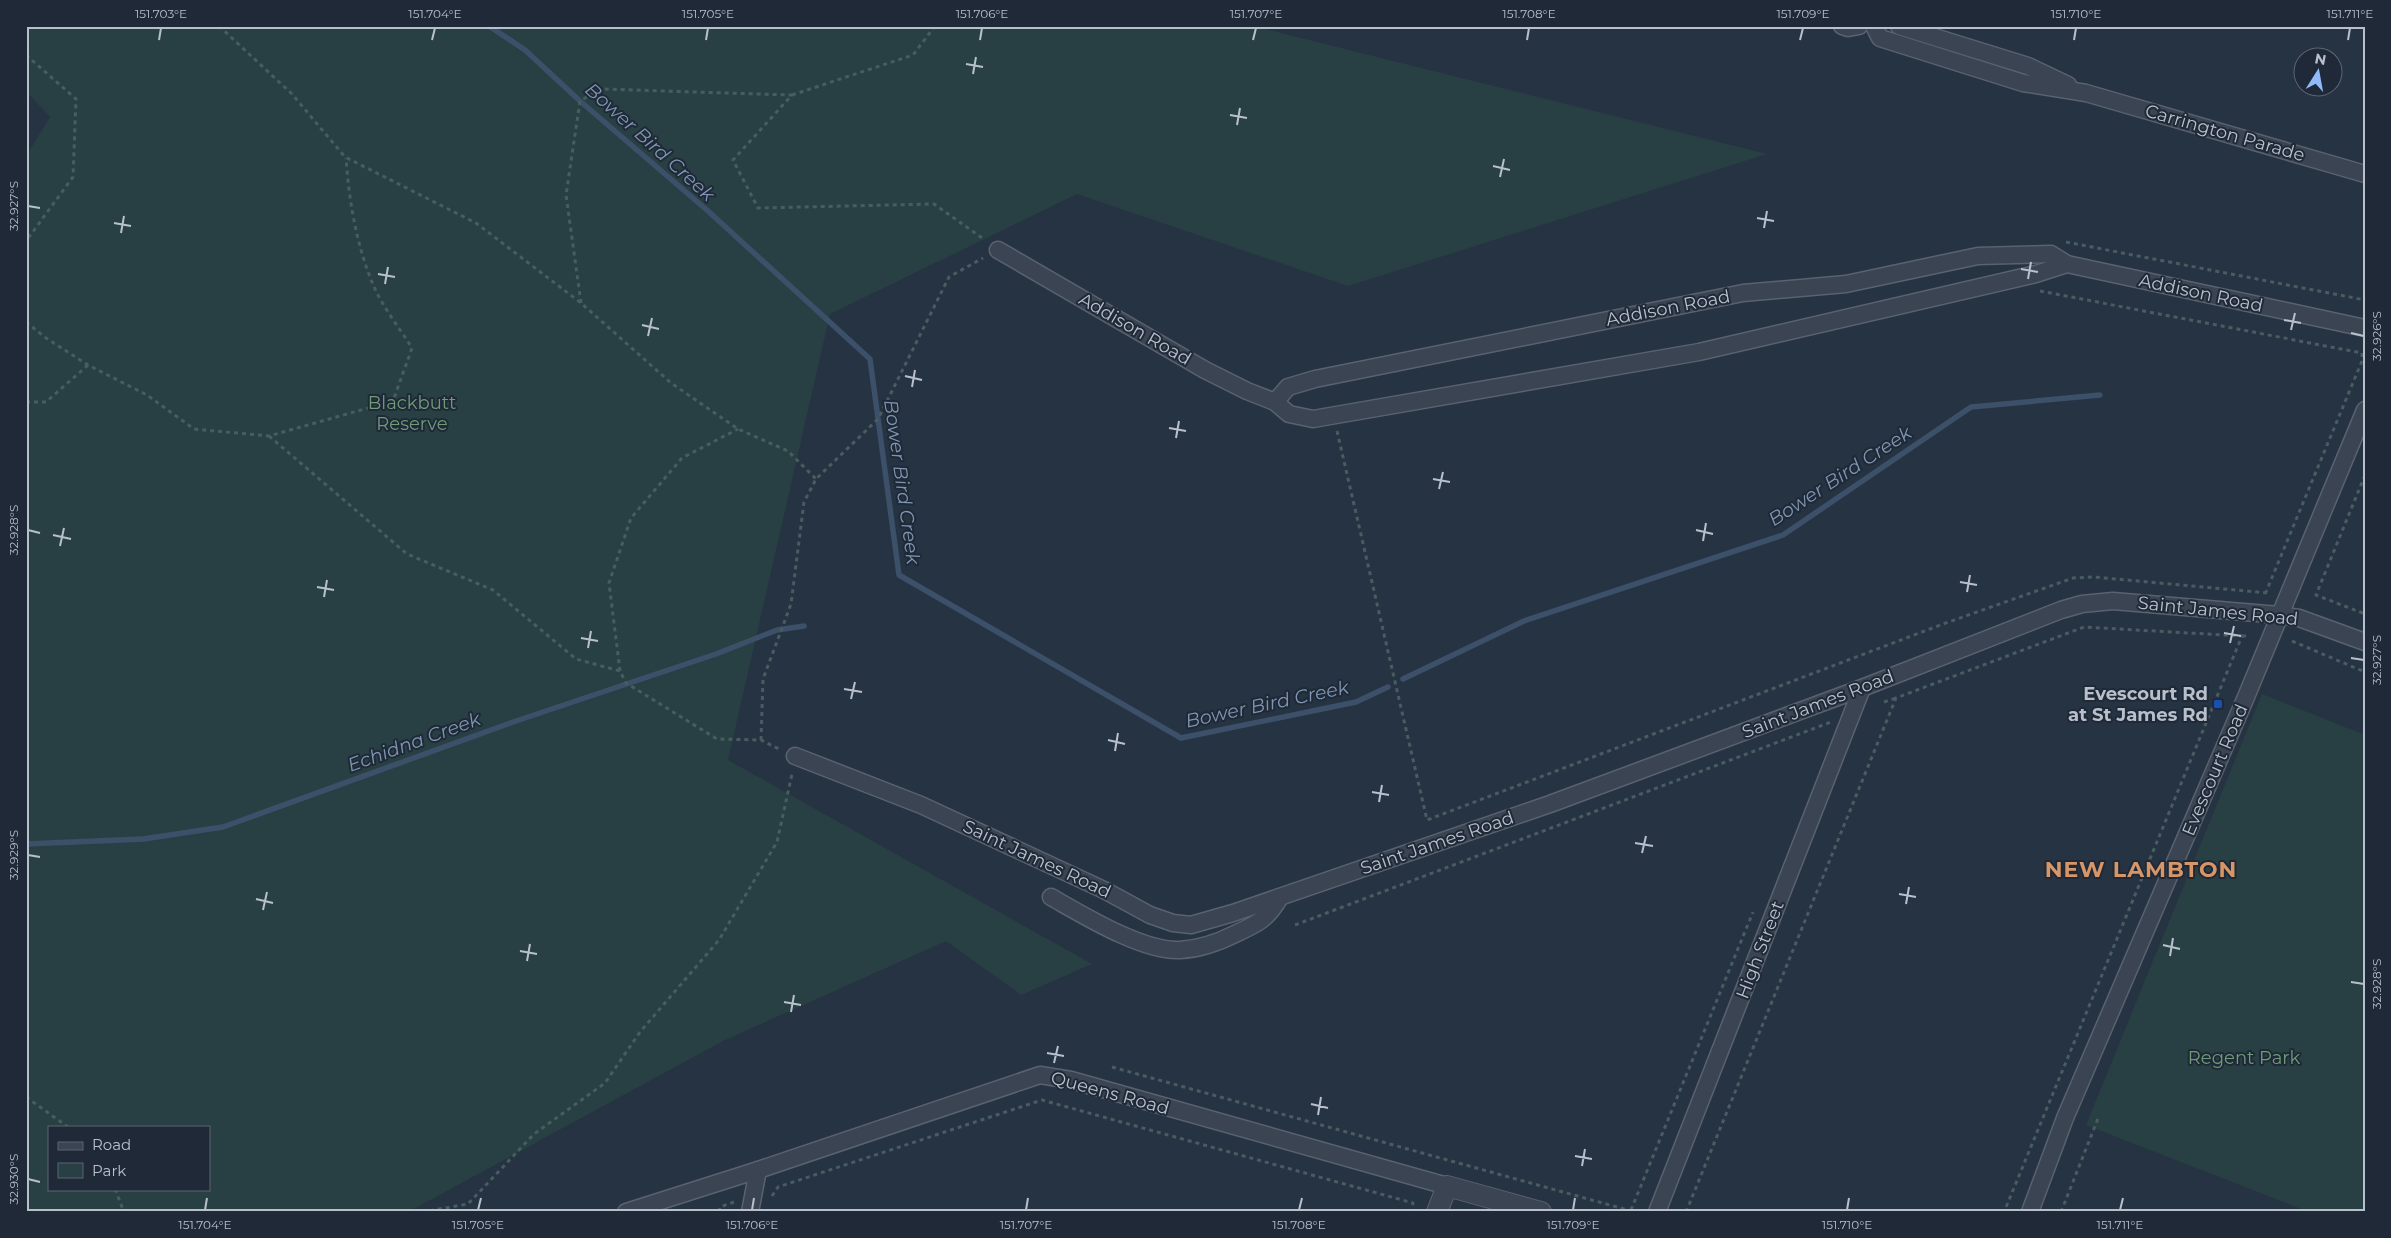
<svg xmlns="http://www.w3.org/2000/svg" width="2391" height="1238" font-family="Montserrat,sans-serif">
  <rect width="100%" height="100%" fill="#263342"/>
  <g fill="#284043" fill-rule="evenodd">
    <path d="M26 26H1253L1767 154 1348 286 1077 194 830 314 728 760 1092 964 1021 995 946 941 723 1041 408 1212H26V156L50 117 26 91ZM49 1127H209V1189H49Z"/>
    <polygon points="2262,694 2365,735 2365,1212 2309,1212 2086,1125"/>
  </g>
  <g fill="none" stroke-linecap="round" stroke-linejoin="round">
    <g stroke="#3c506a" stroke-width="5.5">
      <polyline points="489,26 525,50 580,101 708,211 870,359 899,575 1181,738 1356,702 1388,687"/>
      <polyline points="1403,679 1524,621 1783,535 1971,407 2100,395"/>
      <polyline points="26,844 143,839 223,827 513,722 716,654 777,630 804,626"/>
    </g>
    <defs>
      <g id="minor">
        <polyline points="1842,26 1848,28 1859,26"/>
        <polyline points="1874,26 1880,38 2023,83 2086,93 2365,174"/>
        <polyline points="1899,26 2028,66 2068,85"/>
        <polyline points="998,250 1205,370 1247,391 1275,402 1289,414 1313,419 1699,352 2036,274 2067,264"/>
        <polyline points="1275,402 1288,387 1315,379 1743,293 1846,284 1978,256 2051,254 2067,264 2365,328"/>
        <polyline points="795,756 921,805 1104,890 1150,915 1173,923 1191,925 1233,913 1550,804 1862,688 2061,610 2082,604 2113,601 2279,615 2299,618 2365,642"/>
        <path d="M1051 897C1083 915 1143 952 1180 950 1199 949 1217 943 1235 934 1257 924 1268 919 1280 897"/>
        <polyline points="626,1212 758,1170 1040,1075 1071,1080 1447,1186"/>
        <polyline points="750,1212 758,1170"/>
        <polyline points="1657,1212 1862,688"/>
        <polyline points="2030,1212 2065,1118 2246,697 2365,410"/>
      </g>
      <polyline id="tertiary" points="1437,1212 1447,1186 1541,1212"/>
    </defs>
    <use href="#minor" stroke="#59626f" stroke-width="19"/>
    <use href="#tertiary" stroke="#59626f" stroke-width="22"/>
    <g stroke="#475d60" stroke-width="3" stroke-dasharray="4 4" stroke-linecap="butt">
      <polyline points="219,26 292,94 345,157 476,223 581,303 671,383 738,429 788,451 816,479"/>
      <polyline points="26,55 76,99 73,177 26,241"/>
      <polyline points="792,95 913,55 935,26"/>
      <polyline points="2066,242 2365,300"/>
      <polyline points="2040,291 2362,353 2362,361 2266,592"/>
      <polyline points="581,303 566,195 580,101 601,89 792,95 733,160 758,208 934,204 985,240"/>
      <path d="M26 322 46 338 88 365 147 395 194 429 269 436 393 401 412 348C399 327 381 305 372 282 356 243 349 200 346 158"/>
      <polyline points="26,402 46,402 88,365"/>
      <polyline points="1337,431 1427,820 1943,624 2073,578 2094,577 2268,593"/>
      <polyline points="269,436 407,554 493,590 576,659 620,671 626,683 717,739 761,740 781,750"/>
      <polyline points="2365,475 2316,595 2365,614"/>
      <polyline points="2242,636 2248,636"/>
      <polyline points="2292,641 2365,672"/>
      <polyline points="620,671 609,583 631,518 682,458 738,429"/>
      <polyline points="1884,702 1896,698"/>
      <polyline points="761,740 763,679 791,604 804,502 816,479 878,419 949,277 983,258"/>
      <polyline points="1295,925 1831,722"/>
      <polyline points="1112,1067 1635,1212"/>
      <polyline points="26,1097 68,1127"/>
      <polyline points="115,1189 124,1212"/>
      <polyline points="772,1196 778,1187 1042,1100 1413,1203 1411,1212"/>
      <polyline points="1631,1210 1753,912"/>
      <polyline points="422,1212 468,1204 534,1134 605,1083 640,1032 719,940 777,842 792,774"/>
      <polyline points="719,1212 720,1207 734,1202"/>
      <polyline points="1686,1212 1896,698 2084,627 2242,636 2004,1212"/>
      <polyline points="2061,1212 2099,1116"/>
    </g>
    <use href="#minor" stroke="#3b4452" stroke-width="16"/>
    <use href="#tertiary" stroke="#3b4452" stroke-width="20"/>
  </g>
  <path fill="none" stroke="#b8c0cc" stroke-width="2" d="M159 40 161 28M432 40 435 28M706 40 708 28M980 40 982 28M1253 40 1256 28M1527 40 1529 28M1800 40 1803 28M2074 40 2076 28M2348 40 2350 28M966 64 983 67M973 74 976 57M1230 115 1247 118M1237 125 1240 108M1493 166 1510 170M1500 177 1504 159M28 206 40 208M1757 218 1774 221M114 223 131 226M1764 228 1767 211M121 233 124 216M2021 269 2038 272M378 274 395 277M2028 279 2031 262M385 284 388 267M2284 320 2301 323M642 325 659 329M2291 330 2295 313M2351 333 2364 336M648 336 652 318M905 376 922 380M912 387 915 370M1169 428 1186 431M1176 438 1179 421M1433 479 1450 482M1439 489 1443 472M28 530 40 533M1696 530 1713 534M53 535 71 539M1703 541 1706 523M60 546 64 528M1960 582 1977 585M317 587 334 590M1967 592 1970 575M324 597 327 580M2224 633 2241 636M581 638 598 641M2230 643 2234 626M588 648 591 631M2351 658 2364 660M844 689 862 692M851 699 855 682M1108 740 1125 744M1115 751 1118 733M1372 792 1389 795M1379 802 1382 785M1635 843 1653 846M1642 853 1646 836M28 855 40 857M1899 894 1916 897M256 899 273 903M1906 904 1909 887M263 910 267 892M2163 945 2180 949M520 951 537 954M2170 956 2173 938M527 961 530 944M2351 982 2364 984M784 1002 801 1005M791 1012 794 995M1047 1053 1064 1056M1054 1063 1058 1046M1311 1104 1328 1108M1318 1115 1321 1097M1575 1156 1592 1159M1582 1166 1585 1149M28 1179 40 1182M205 1210 207 1198M478 1210 481 1198M752 1210 754 1198M1026 1210 1028 1198M1299 1210 1302 1198M1573 1210 1575 1198M1847 1210 1849 1198M2120 1210 2123 1198"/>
  <rect fill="#1a4fb4" stroke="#1f2937" stroke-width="2" x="2213" y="699" width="10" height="10" rx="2.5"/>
  <g text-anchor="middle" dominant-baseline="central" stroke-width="4" stroke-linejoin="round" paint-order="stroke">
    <g font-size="18" fill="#b8c0cc" stroke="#1f2937">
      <text transform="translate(2225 133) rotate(16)">Carrington Parade</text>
      <text transform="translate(2201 293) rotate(12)">Addison Road</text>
      <text transform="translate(1668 308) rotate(-11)">Addison Road</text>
      <text transform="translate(1135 329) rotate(30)">Addison Road</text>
      <text transform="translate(2218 611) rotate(6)">Saint James Road</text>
      <text transform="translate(1818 704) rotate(-21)">Saint James Road</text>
      <text transform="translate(2215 770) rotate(-67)">Evescourt Road</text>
      <text transform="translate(1437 843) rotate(-19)">Saint James Road</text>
      <text transform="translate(1037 859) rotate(25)">Saint James Road</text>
      <text transform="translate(1760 950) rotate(-69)">High Street</text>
      <text transform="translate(1110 1093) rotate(15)">Queens Road</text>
    </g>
    <g font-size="18" fill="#6f9c78" stroke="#1f2937">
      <text x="412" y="403">Blackbutt<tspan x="412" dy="21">Reserve</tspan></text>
      <text x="2244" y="1058">Regent Park</text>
    </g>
    <g font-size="18" font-weight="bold" fill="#b8c0cc" stroke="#1f2937" text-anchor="end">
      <text x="2208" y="694">Evescourt Rd<tspan x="2208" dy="21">at St James Rd</tspan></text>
    </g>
    <g font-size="19" font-style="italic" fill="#7f96b2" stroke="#1f2937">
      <text transform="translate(650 142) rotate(42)">Bower Bird Creek</text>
      <text transform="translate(1840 476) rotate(-33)">Bower Bird Creek</text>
      <text transform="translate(902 482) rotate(82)">Bower Bird Creek</text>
      <text transform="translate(1267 704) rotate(-12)">Bower Bird Creek</text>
      <text transform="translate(414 742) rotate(-20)">Echidna Creek</text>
    </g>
    <g font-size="22" font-weight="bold" letter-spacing="1" fill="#d69668" stroke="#1f2937">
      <text x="2141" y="869">NEW LAMBTON</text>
    </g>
  </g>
  <rect width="2391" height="1238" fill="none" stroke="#1f2937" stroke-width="55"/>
  <rect x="48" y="1126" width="162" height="65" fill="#1f2937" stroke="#5c6573"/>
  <rect x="58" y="1142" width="25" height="8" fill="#3b4452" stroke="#5c6573"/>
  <text x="92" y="1150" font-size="15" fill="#b8c0cc">Road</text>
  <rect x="58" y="1163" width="25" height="15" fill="#284043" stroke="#5c6573"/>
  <text x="92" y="1176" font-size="15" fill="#b8c0cc">Park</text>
  <g transform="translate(2318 72) rotate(11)"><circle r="24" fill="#1f2937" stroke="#5c6573"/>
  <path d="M0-4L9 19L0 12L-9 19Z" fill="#90baf8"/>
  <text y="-8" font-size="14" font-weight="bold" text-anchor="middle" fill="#b8c0cc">N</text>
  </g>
  <rect x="28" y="28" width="2336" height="1182" fill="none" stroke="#b8c0cc" stroke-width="2"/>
  <g font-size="12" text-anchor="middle" fill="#b8c0cc">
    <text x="161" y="18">151.703°E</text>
    <text x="435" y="18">151.704°E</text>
    <text x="708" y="18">151.705°E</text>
    <text x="982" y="18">151.706°E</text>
    <text x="1256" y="18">151.707°E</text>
    <text x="1529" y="18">151.708°E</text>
    <text x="1803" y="18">151.709°E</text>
    <text x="2076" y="18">151.710°E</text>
    <text x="2350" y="18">151.711°E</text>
    <text transform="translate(14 206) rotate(-90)" y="4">32.927°S</text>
    <text transform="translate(2377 336) rotate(-90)" y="4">32.926°S</text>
    <text transform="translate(14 530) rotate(-90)" y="4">32.928°S</text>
    <text transform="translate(2377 660) rotate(-90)" y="4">32.927°S</text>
    <text transform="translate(14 855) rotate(-90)" y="4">32.929°S</text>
    <text transform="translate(2377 984) rotate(-90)" y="4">32.928°S</text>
    <text transform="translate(14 1179) rotate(-90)" y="4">32.930°S</text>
    <text x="205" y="1229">151.704°E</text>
    <text x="478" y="1229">151.705°E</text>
    <text x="752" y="1229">151.706°E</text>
    <text x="1026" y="1229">151.707°E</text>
    <text x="1299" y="1229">151.708°E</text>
    <text x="1573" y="1229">151.709°E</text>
    <text x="1847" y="1229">151.710°E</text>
    <text x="2120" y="1229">151.711°E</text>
  </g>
</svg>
